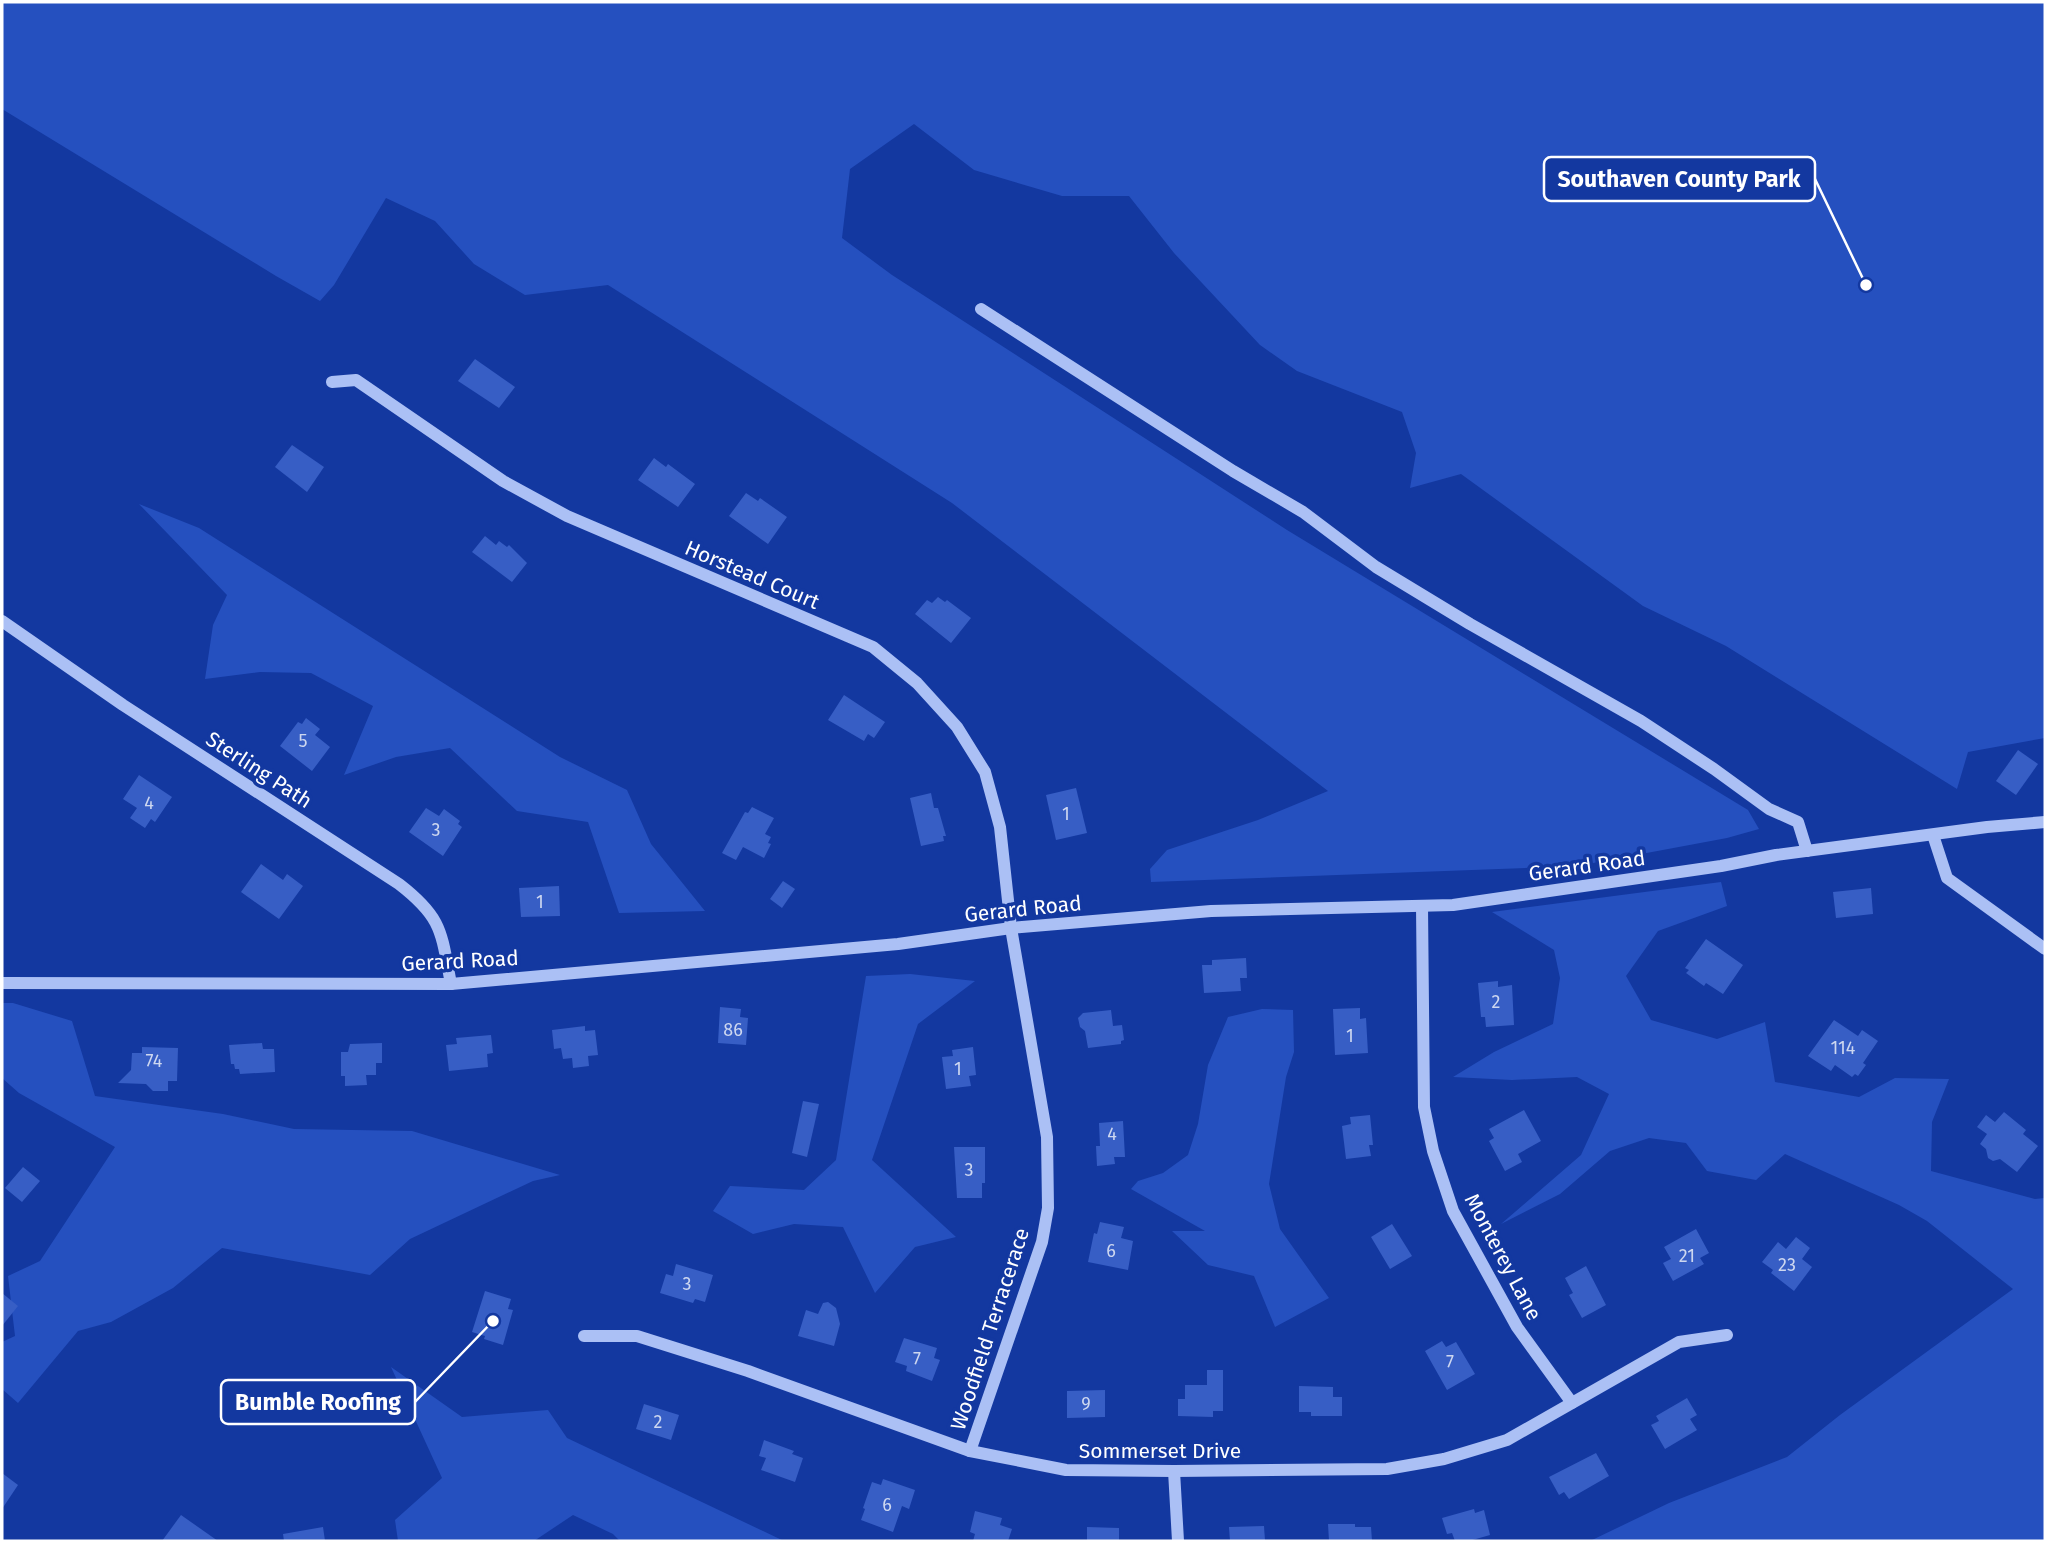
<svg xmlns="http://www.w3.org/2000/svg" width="2047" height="1543" font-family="'Fira Sans',sans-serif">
  <rect width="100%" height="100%" fill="#1338a0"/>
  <g fill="#2550bf">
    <polygon points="2,2 2045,2 2045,738 1968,752 1957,789 1726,646 1643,606 1461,474 1410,488 1416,453 1402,412 1297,371 1260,345 1174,253 1129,196 1062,196 974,170 914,124 850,169 842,238 892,275 1287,530 1748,810 1759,829 1727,838 1577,866 1151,882 1150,869 1167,850 1258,820 1328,791 952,503 608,285 525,295 474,264 435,221 386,198 334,285 320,301 276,276 2,109"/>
    <polygon points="139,504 199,528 560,757 627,790 651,844 705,911 619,913 588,822 517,811 450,748 396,757 344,775 373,706 311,673 260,672 205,679 213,625 227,595"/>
    <polygon points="1721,882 1727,906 1658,931 1626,976 1651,1020 1717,1039 1765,1022 1775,1082 1859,1097 1895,1078 1949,1079 1932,1122 1931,1171 2035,1199 2045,1198 2045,1541 1590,1541 1669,1503 1787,1457 1840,1415 2013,1289 1927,1221 1899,1205 1785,1154 1756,1180 1707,1171 1686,1143 1649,1138 1610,1151 1560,1194 1501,1224 1581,1155 1609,1094 1577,1077 1512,1080 1453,1077 1494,1052 1553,1024 1560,978 1554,950 1492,912"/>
    <polygon points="910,974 975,981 918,1024 872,1160 956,1237 915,1247 875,1293 843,1227 794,1224 753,1234 713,1211 730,1186 804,1190 836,1160 866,976"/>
    <polygon points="2,1003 13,1003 72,1021 95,1096 223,1114 294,1129 412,1131 560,1175 533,1181 410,1239 370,1275 222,1248 173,1288 111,1322 78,1331 18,1403 2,1389 2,1342 15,1336 8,1276 40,1261 115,1147 19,1093 2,1078"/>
    <polygon points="1262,1009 1293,1010 1294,1052 1286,1077 1269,1184 1280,1229 1329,1298 1275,1327 1254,1276 1208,1265 1172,1231 1205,1231 1131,1189 1138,1181 1163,1173 1188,1155 1198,1124 1208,1065 1228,1017"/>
    <polygon points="391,1367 462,1417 548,1410 567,1438 784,1541 620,1541 613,1534 573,1515 534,1541 398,1541 395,1520 442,1478"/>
  </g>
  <g fill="#375ec5">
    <polygon points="475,359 515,387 499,408 458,381"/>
    <polygon points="292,445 324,467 307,492 275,467"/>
    <polygon points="654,458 666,467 668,464 695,484 678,507 638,480"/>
    <polygon points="746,493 758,501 760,498 787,517 768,544 729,516"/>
    <polygon points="485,536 496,545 499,541 507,547 509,545 527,563 512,582 472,552"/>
    <polygon points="938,597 945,602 947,600 971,618 951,643 915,614 927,600 932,603"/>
    <polygon points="844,695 885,722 874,738 868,734 864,741 828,720"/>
    <polygon points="306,718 320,729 315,735 330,747 312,771 280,746 298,722 302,724"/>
    <polygon points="2018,750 2038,764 2016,795 1996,781"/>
    <polygon points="139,775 172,797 155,822 151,819 145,828 130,818 137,808 123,799"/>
    <polygon points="1076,788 1087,833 1056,840 1046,795"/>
    <polygon points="931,793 934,808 938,808 946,836 943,836 944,841 921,846 910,798"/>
    <polygon points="752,807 774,818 765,834 771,837 768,843 771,844 764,858 743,847 736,860 722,853 745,812 748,813"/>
    <polygon points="426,808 439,816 444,809 460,821 458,824 462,827 443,856 409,832"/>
    <polygon points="261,864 283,880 287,874 303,886 279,919 241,892"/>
    <polygon points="783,881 795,889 782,908 770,899"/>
    <polygon points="559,886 560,916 521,917 519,888"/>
    <polygon points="1871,888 1873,914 1836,918 1833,892"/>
    <polygon points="1706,939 1743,965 1723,994 1706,983 1704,986 1686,973 1689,970 1685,968"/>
    <polygon points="1246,958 1247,978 1240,978 1241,991 1204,993 1202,965 1212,965 1212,960"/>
    <polygon points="1498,981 1498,987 1512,985 1514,1025 1486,1027 1485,1017 1481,1017 1478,983"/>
    <polygon points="720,1007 741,1009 740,1017 748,1018 746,1045 718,1043"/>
    <polygon points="1360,1008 1360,1019 1366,1018 1368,1053 1335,1055 1333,1009"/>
    <polygon points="1111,1010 1113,1026 1122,1025 1124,1040 1121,1041 1121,1044 1088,1048 1085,1031 1080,1027 1078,1018 1083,1013"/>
    <polygon points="1834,1020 1858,1036 1862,1030 1878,1041 1863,1063 1866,1065 1858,1076 1855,1074 1852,1077 1835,1065 1831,1071 1808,1056"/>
    <polygon points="585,1026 585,1031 595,1030 598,1055 588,1056 589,1066 573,1068 572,1058 563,1059 561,1048 554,1049 552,1030"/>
    <polygon points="491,1035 493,1053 487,1054 488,1067 449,1071 446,1045 457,1044 456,1038"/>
    <polygon points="262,1043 263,1049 274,1049 275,1072 240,1074 239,1069 235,1069 234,1064 231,1064 229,1045"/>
    <polygon points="382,1043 382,1063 376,1063 376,1075 366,1075 367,1085 345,1086 345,1076 341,1076 341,1052 348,1052 350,1044"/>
    <polygon points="142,1047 178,1048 177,1081 168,1081 168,1091 153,1091 146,1084 118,1083 131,1070 132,1053 142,1053"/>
    <polygon points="973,1047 976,1075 969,1076 971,1086 946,1089 942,1057 953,1056 952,1050"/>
    <polygon points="803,1101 819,1104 807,1157 792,1153"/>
    <polygon points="1524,1110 1541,1141 1518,1154 1522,1162 1505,1171 1489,1141 1494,1138 1489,1129"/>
    <polygon points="2004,1112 2026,1130 2023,1134 2038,1146 2017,1172 2000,1159 1993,1161 1988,1158 1986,1149 1980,1144 1987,1134 1977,1127 1986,1115 1995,1122"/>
    <polygon points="1370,1115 1373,1145 1369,1145 1371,1156 1346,1159 1342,1126 1351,1124 1350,1117"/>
    <polygon points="1123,1121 1125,1157 1114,1157 1115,1164 1097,1166 1096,1146 1100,1146 1099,1123"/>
    <polygon points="954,1147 985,1147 985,1183 982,1183 982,1198 957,1198"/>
    <polygon points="23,1167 40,1181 22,1202 5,1188"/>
    <polygon points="1100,1222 1124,1227 1121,1238 1133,1241 1128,1270 1088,1262 1094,1233 1097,1234"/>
    <polygon points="1392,1224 1412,1256 1390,1269 1371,1237"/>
    <polygon points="1696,1229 1709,1253 1700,1258 1704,1264 1673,1281 1663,1263 1671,1259 1664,1247"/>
    <polygon points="1796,1237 1810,1248 1802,1259 1812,1267 1794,1291 1771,1273 1773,1270 1762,1262 1778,1242 1786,1249"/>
    <polygon points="676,1264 713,1275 705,1302 695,1299 693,1303 660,1293 666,1274 673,1276"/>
    <polygon points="1586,1266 1606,1305 1582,1318 1569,1295 1573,1293 1565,1278"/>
    <polygon points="485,1291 511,1299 508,1309 513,1310 503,1345 484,1339 485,1336 472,1332"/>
    <polygon points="2,1293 18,1306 2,1326"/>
    <polygon points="828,1302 836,1308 840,1324 834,1346 798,1336 806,1310 818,1314 823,1303"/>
    <polygon points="904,1338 937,1348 934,1358 940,1360 932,1381 906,1371 907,1366 895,1362"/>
    <polygon points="1442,1341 1446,1347 1456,1342 1475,1374 1447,1390 1425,1351"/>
    <polygon points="1207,1370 1223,1370 1223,1411 1213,1411 1213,1417 1178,1416 1178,1399 1185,1399 1185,1385 1207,1385"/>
    <polygon points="1299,1386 1333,1387 1333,1397 1342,1397 1342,1416 1311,1416 1311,1412 1299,1412"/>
    <polygon points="1105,1390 1105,1417 1067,1418 1067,1391"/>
    <polygon points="1687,1398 1697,1415 1690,1419 1697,1430 1665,1449 1651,1425 1659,1421 1656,1416"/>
    <polygon points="644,1404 679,1415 671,1440 636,1429"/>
    <polygon points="764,1440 794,1451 792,1454 803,1458 795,1482 761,1470 766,1458 759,1456"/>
    <polygon points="1596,1453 1609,1476 1569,1499 1564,1492 1559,1495 1549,1477"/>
    <polygon points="2,1473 18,1485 2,1509"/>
    <polygon points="883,1479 915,1490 909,1509 902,1506 893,1532 861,1520 865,1509 863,1508 872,1482 881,1485"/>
    <polygon points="1474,1509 1475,1513 1484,1510 1490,1535 1469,1541 1455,1541 1452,1533 1447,1534 1442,1518"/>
    <polygon points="975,1511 1002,1518 1000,1525 1012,1529 1008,1541 973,1541 975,1534 970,1532"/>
    <polygon points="181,1515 218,1541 162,1541"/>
    <polygon points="1328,1524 1355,1524 1355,1527 1371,1527 1372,1541 1329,1541"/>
    <polygon points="1264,1526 1265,1541 1230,1541 1229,1527"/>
    <polygon points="323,1527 325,1541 284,1541 283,1534"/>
    <polygon points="1087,1527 1119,1528 1119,1541 1087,1541"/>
  </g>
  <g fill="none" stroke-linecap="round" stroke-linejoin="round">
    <g stroke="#abc0f5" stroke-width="12">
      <polyline points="981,309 1233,471 1303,512 1376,567 1470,624 1641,721 1714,769 1769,809 1798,822 1807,851"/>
      <polyline points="332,382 356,380 503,481 567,516 873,647 917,683 957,727 985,772 1000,827 1011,928 1047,1137 1048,1208 1042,1242 970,1451"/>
      <path d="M2 621 123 705 399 884C443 918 441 932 451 984"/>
      <polyline points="1933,835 1947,878 2045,949"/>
      <polyline points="1422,906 1424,1107 1433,1151 1453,1211 1517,1327 1572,1403"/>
      <polyline points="2,983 451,984 898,944 1011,928 1211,911 1453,905 1721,866 1776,855 1987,827 2045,822"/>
      <polyline points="584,1336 637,1336 748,1371 970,1451 1066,1470 1174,1471 1387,1469 1444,1459 1507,1440 1679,1342 1727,1335"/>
      <polyline points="1174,1471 1178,1541"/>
    </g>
  </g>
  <g text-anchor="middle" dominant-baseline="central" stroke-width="7" stroke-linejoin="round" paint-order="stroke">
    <g font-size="18" fill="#cdd7f0">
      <text x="303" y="741">5</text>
      <text x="149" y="803">4</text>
      <text x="1066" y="814">1</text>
      <text x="436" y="830">3</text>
      <text x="540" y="902">1</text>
      <text x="1496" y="1002">2</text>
      <text x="733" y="1030">86</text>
      <text x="1350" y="1036">1</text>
      <text x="1843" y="1048">114</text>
      <text x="154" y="1061">74</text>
      <text x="958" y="1069">1</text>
      <text x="1112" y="1134">4</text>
      <text x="969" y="1170">3</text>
      <text x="1111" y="1251">6</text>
      <text x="1687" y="1256">21</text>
      <text x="1787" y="1265">23</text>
      <text x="687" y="1284">3</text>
      <text x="917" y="1359">7</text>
      <text x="1450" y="1362">7</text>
      <text x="1086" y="1404">9</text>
      <text x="658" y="1422">2</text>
      <text x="887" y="1505">6</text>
    </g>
    <g font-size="21" fill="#fff" stroke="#1338a0">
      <text transform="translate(752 575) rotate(23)">Horstead Court</text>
      <text transform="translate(259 770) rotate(33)">Sterling Path</text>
      <text transform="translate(1587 866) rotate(-8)">Gerard Road</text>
      <text transform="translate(1023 909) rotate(-6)">Gerard Road</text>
      <text transform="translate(460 961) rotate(-3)">Gerard Road</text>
      <text transform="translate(1503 1257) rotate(62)">Monterey Lane</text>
      <text transform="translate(990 1329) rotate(-72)">Woodfield Terracerace</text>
      <text x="1160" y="1451">Sommerset Drive</text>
    </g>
  </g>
  <path fill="none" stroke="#fff" stroke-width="2.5" d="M1866 285L1815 179M493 1321L415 1402"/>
  <g fill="#fff" stroke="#1338a0" stroke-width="2.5">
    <circle cx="1866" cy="285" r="7"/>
    <circle cx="493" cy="1321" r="7"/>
  </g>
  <g fill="#1338a0" stroke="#fff" stroke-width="2.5">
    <rect x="1544" y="157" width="271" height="44" rx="7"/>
    <rect x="221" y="1380" width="194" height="44" rx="7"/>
  </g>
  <g font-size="23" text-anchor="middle" font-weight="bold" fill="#fff">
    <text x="1679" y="187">Southaven County Park</text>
    <text x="318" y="1410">Bumble Roofing</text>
  </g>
  <rect width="2047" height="1543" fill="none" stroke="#ffffff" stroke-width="7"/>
</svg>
